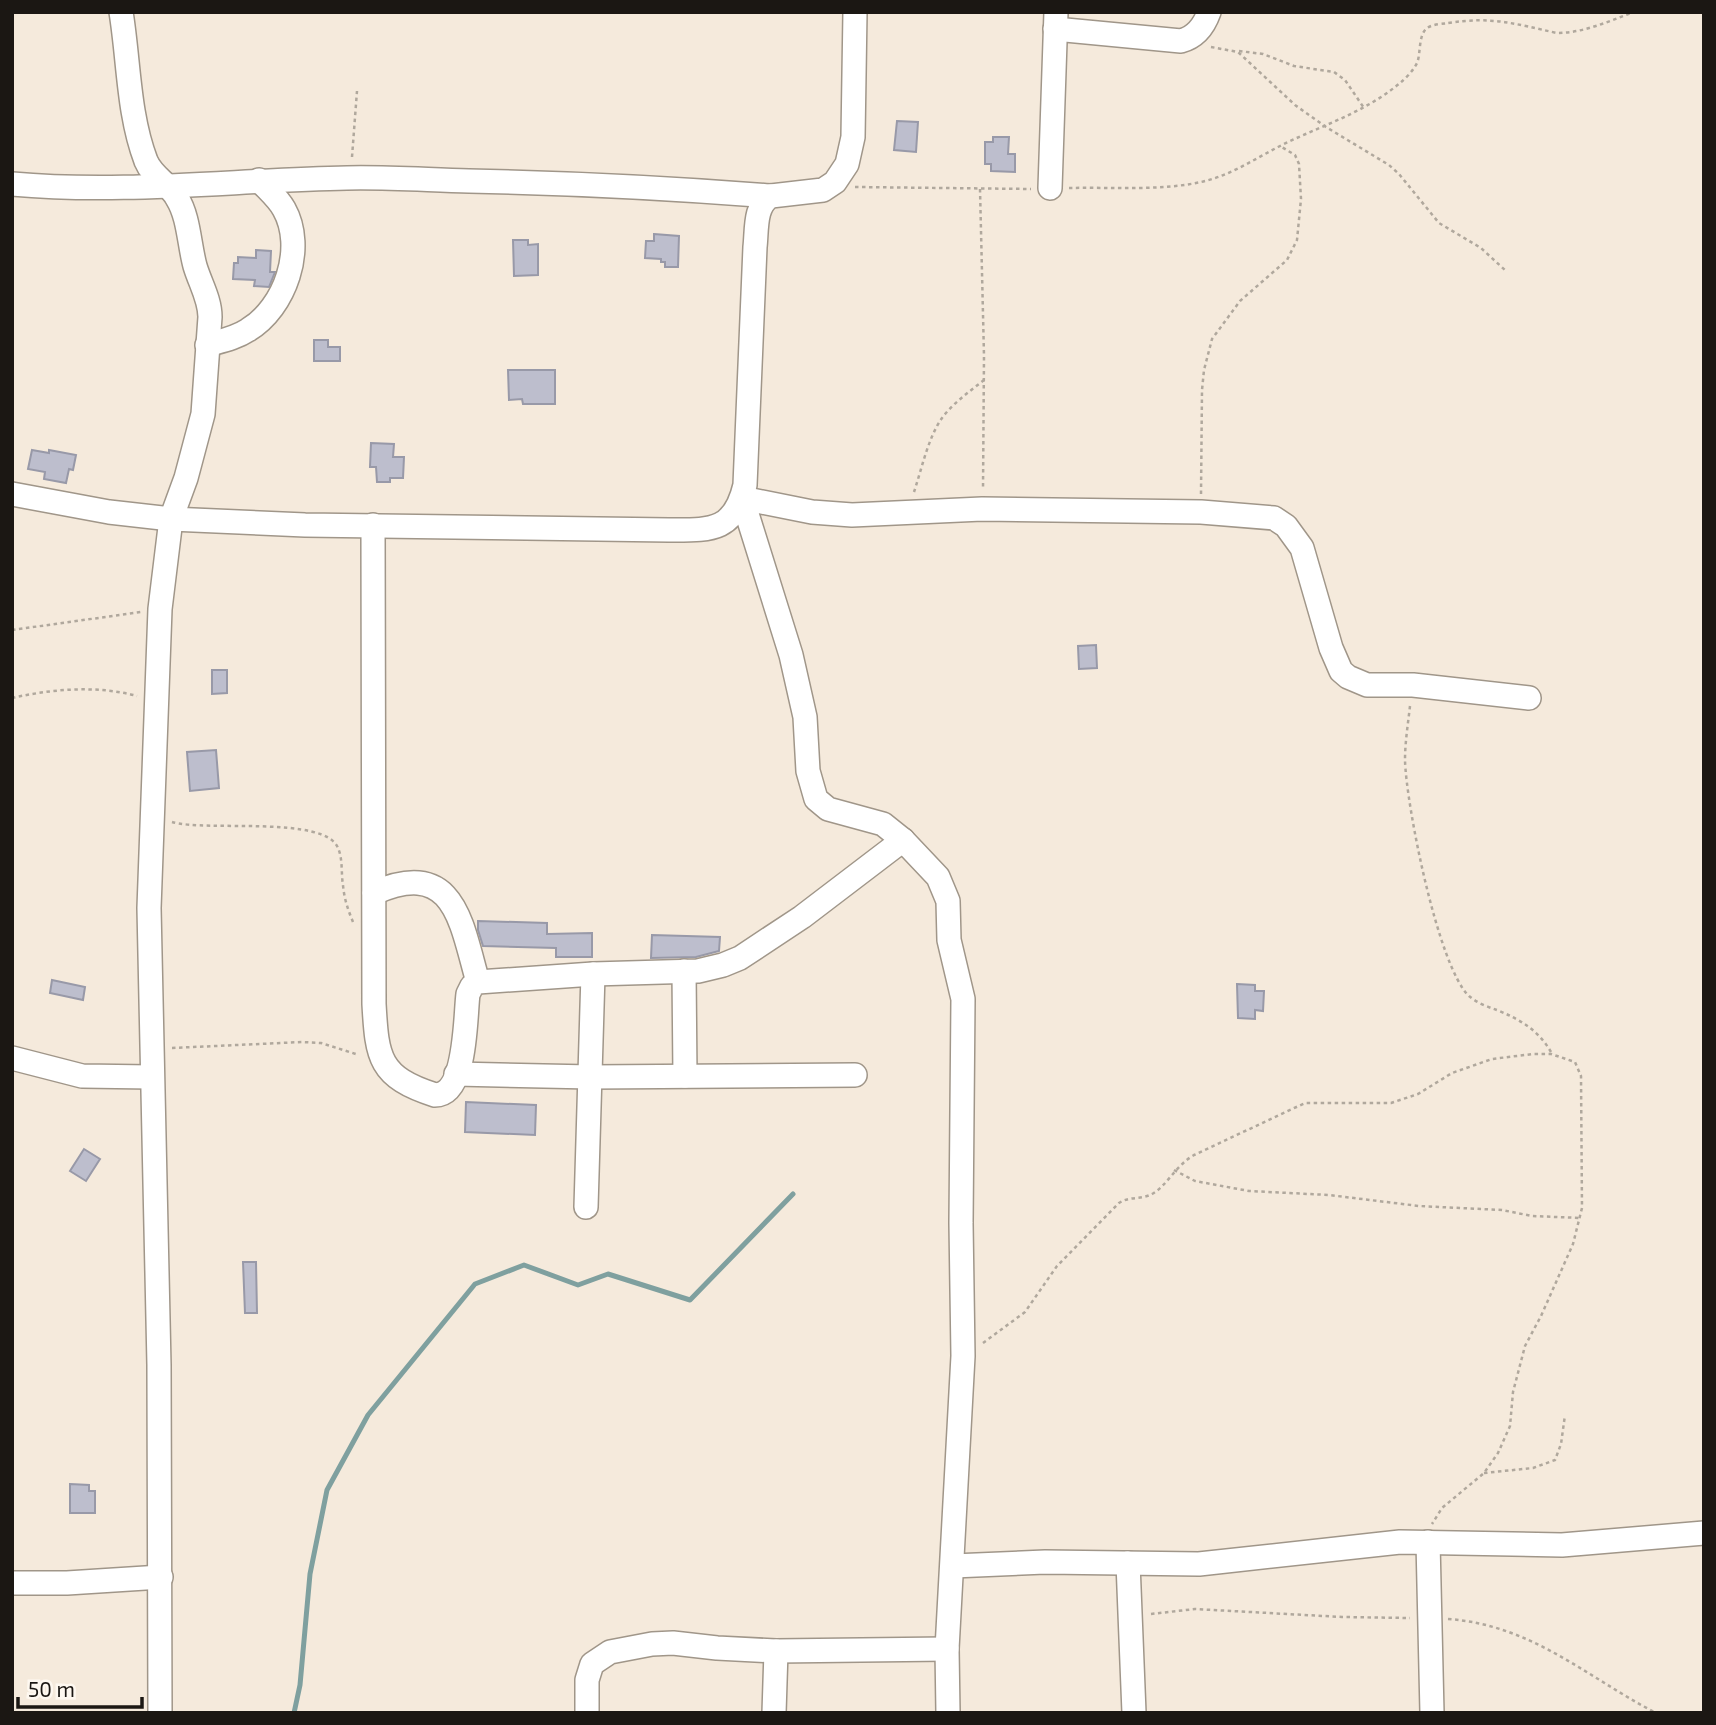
<svg xmlns="http://www.w3.org/2000/svg" width="1716" height="1725" font-family="'Exo 2',sans-serif">
  <rect width="100%" height="100%" fill="#f5eadc"/>
  <g fill="none" stroke-linecap="round" stroke-linejoin="round">
    <polyline stroke="#7fa09f" stroke-width="5" points="294,1713 300,1685 310,1574 327,1490 368,1415 475,1284 524,1265 578,1285 608,1274 690,1300 793,1194"/>
  </g>
  <g fill="#bdbecd" stroke="#9899a8" stroke-width="2">
    <polygon points="897,121 918,122 916,152 894,150"/>
    <polygon points="993,137 1009,137 1008,154 1015,154 1015,172 991,171 991,164 985,164 985,142 993,142"/>
    <polygon points="654,234 679,236 678,267 665,267 665,262 661,262 661,259 645,258 646,241 654,241"/>
    <polygon points="513,240 528,240 528,245 538,244 538,275 514,276"/>
    <polygon points="256,250 271,251 270,272 275,272 269,287 254,286 255,280 233,279 234,263 238,263 238,257 256,258"/>
    <polygon points="314,340 328,340 328,347 340,347 340,361 314,361"/>
    <polygon points="508,370 555,370 555,404 523,404 522,399 509,400"/>
    <polygon points="371,443 394,444 393,457 404,457 403,478 390,478 390,482 377,482 376,467 370,467"/>
    <polygon points="32,450 49,453 49,450 76,455 73,470 69,469 66,483 44,479 45,472 28,469"/>
    <polygon points="1096,645 1097,668 1079,669 1078,646"/>
    <polygon points="212,670 227,670 227,693 212,694"/>
    <polygon points="216,750 219,788 190,791 187,752"/>
    <polygon points="478,921 547,923 547,934 592,933 592,957 556,957 556,948 483,946 478,930"/>
    <polygon points="652,935 720,937 719,951 696,957 651,958"/>
    <polygon points="52,980 85,987 83,1000 50,993"/>
    <polygon points="1237,984 1255,985 1255,991 1264,991 1263,1011 1255,1010 1255,1019 1238,1018"/>
    <polygon points="466,1102 536,1105 535,1135 465,1132"/>
    <polygon points="84,1149 100,1159 86,1181 70,1171"/>
    <polygon points="243,1262 256,1262 257,1313 245,1313"/>
    <polygon points="70,1484 89,1485 89,1491 95,1491 95,1513 70,1513"/>
  </g>
  <g fill="none" stroke-linecap="round" stroke-linejoin="round">
    <defs>
      <g id="minor">
        <path d="M121 12C129 61 128 114 146 161 153 178 169 183 177 198 189 217 189 244 195 266 200 283 210 299 210 317L203 414 186 478 171 519 160 609 149 908 159 1365 160 1713"/>
        <path d="M1055 29 1181 41C1196 37 1204 26 1209 12"/>
        <path d="M12 184C124 194 235 180 347 178 387 177 428 180 469 181 570 183 670 188 771 196"/>
        <polyline points="1050,188 1056,12"/>
        <path d="M207 345C221 341 236 338 248 330 285 308 306 248 284 209 278 198 267 189 259 180"/>
        <path d="M12 494 109 512 171 519 305 525 669 530C711 530 734 532 745 485L755 247C757 231 754 205 771 196L823 190 835 182 847 164 853 137 855 12"/>
        <path d="M373 525 374 1004C377 1058 379 1077 435 1095 467 1095 465 1016 468 994L472 986 478 982 593 974 698 971 723 965 740 958 802 917 903 840"/>
        <path d="M374 893C455 857 461 923 478 982"/>
        <polyline points="684,971 685,1076"/>
        <polyline points="12,1058 82,1076 151,1077"/>
        <polyline points="456,1074 591,1077 855,1075"/>
        <polyline points="586,1207 593,974"/>
        <polyline points="1428,1542 1432,1713"/>
        <polyline points="1128,1563 1134,1713"/>
        <polyline points="953,1566 1045,1562 1199,1564 1400,1542 1562,1545 1704,1533"/>
        <polyline points="12,1583 67,1583 161,1577"/>
        <polyline points="587,1713 587,1680 592,1664 610,1652 652,1644 673,1643 717,1648 776,1651 947,1649"/>
        <polyline points="774,1713 776,1651"/>
        <polyline points="948,1713 947,1649 963,1356 961,1223 963,999 949,940 948,901 938,877 903,840 883,824 828,809 816,799 808,771 805,717 791,655 742,498 812,512 852,515 982,509 1201,512 1274,518 1286,526 1302,548 1331,648 1341,671 1348,677 1367,685 1413,685 1529,698"/>
      </g>
    </defs>
    <use href="#minor" stroke="#a09689" stroke-width="26"/>
    <g stroke="#b0a89d" stroke-width="2.5" stroke-dasharray="3.5 3.5" stroke-linecap="butt">
      <polyline points="1211,47 1238,52 1295,105 1326,127 1389,165 1399,174 1439,223 1481,248 1506,271"/>
      <polyline points="1239,51 1263,54 1294,66 1334,72 1345,80 1364,108"/>
      <polyline points="352,157 357,91"/>
      <polyline points="855,187 1031,189"/>
      <path d="M1069 188C1111 187 1160 191 1201 182 1229 176 1253 160 1278 147 1319 126 1363 114 1400 83 1406 78 1413 71 1417 63 1421 54 1418 35 1427 28 1433 24 1442 24 1448 23 1493 16 1515 24 1557 33 1584 33 1609 21 1634 12"/>
      <polyline points="980,189 984,356 983,490"/>
      <path d="M914 492C922 468 928 438 942 418 953 403 969 392 984 380"/>
      <polyline points="1201,494 1202,390 1204,370 1212,339 1240,301 1287,260 1297,240 1301,199 1299,164 1295,155 1280,146"/>
      <polyline points="12,630 141,612"/>
      <path d="M12 698C52 689 97 685 137 696"/>
      <path d="M1410 706C1408 724 1405 742 1405 760 1406 804 1438 967 1469 996 1477 1003 1488 1007 1497 1010 1521 1020 1538 1030 1551 1052"/>
      <path d="M172 822C206 832 325 815 338 848 343 859 341 874 343 885 344 898 348 910 353 922"/>
      <polyline points="172,1048 302,1042 321,1043 359,1055"/>
      <polyline points="1174,1170 1195,1181 1249,1191 1329,1195 1419,1206 1502,1210 1532,1216 1581,1218"/>
      <path d="M983 1343 1025 1312 1057 1266 1119 1203C1129 1196 1141 1200 1152 1194 1167 1186 1175 1166 1194 1155L1305 1103H1391L1418 1094 1452 1073 1492 1059 1533 1054H1551L1575 1062 1581 1076 1582 1208 1573 1244 1541 1316 1525 1346 1513 1392 1510 1426 1498 1453 1484 1473 1442 1508 1432 1524"/>
      <polyline points="1484,1473 1533,1468 1555,1460 1561,1444 1565,1415"/>
      <polyline points="1151,1614 1195,1609 1342,1617 1410,1618"/>
      <path d="M1448 1619C1532 1625 1585 1676 1656 1713"/>
    </g>
    <use href="#minor" stroke="#fff" stroke-width="23"/>
  </g>
  <rect width="1716" height="1725" fill="none" stroke="#1b1713" stroke-width="28"/>
  <path d="M18 1697v10h124v-10" fill="none" stroke="#1b1713" stroke-width="3.5"/>
  <text x="28" y="1697" font-size="21" fill="#1b1713" stroke="#fef8f0" stroke-width="5" paint-order="stroke">50 m</text>
</svg>
